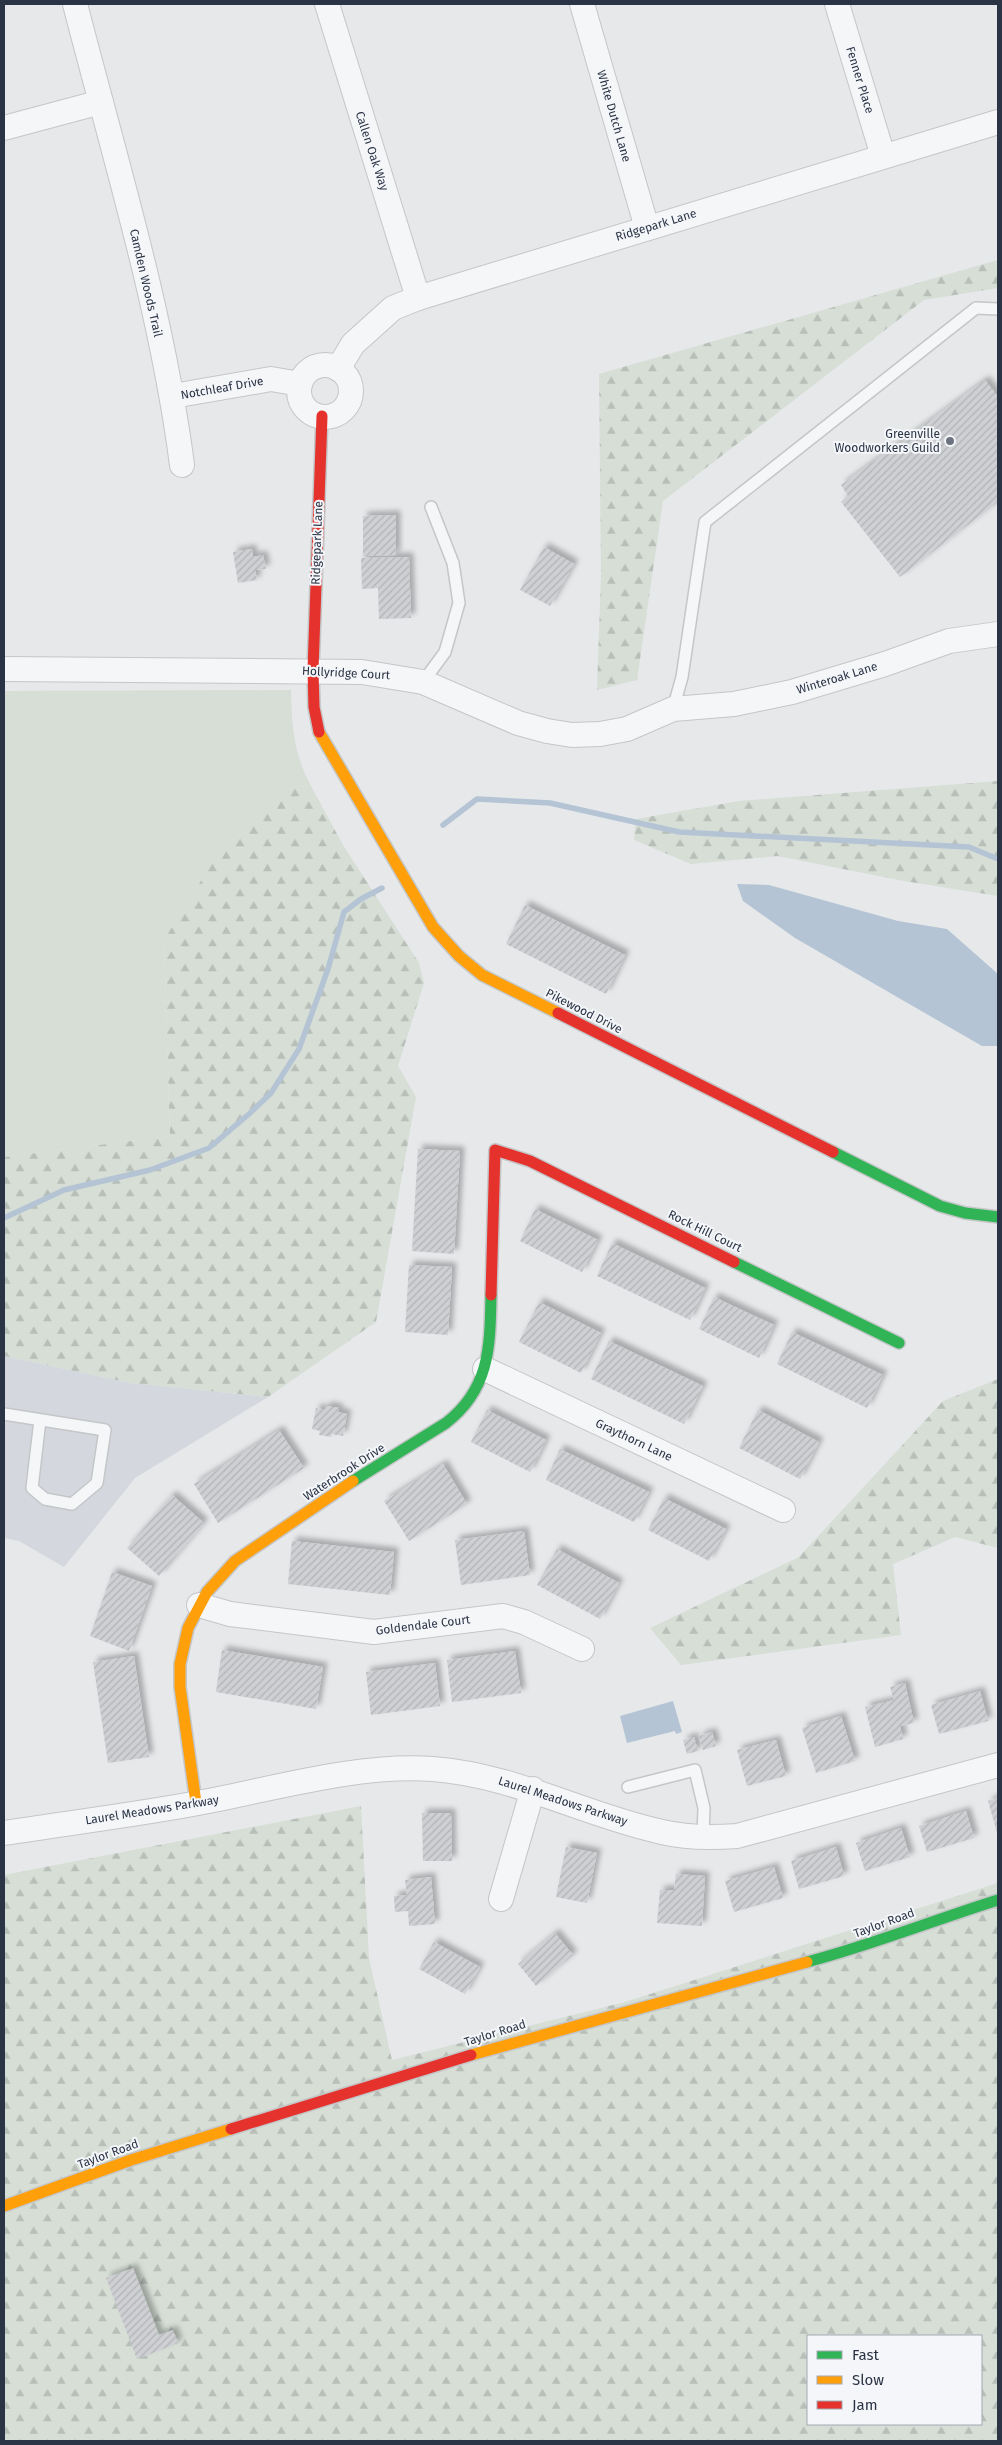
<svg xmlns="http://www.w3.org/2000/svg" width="1002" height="2445" font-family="'Fira Sans',sans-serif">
  <defs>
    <pattern id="forest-firs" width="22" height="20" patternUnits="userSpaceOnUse" patternTransform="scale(1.25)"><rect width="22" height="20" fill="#d6ded6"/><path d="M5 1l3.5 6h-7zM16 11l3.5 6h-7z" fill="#b8bfb9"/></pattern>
    <pattern id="building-hatch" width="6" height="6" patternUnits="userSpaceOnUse" patternTransform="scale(1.25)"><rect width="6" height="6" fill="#ced0d3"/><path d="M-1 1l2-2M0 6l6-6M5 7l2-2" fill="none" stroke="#b1b3b6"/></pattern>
    <filter id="shadow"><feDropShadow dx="4.5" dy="-4.5" stdDeviation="2.5" flood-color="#0004"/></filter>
  </defs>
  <rect width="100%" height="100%" fill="#e6e8ea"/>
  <polygon fill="#d4d7dd" points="4,1356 131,1383 268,1397 135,1478 64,1567 19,1541 4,1538"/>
  <path fill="#d6ded6" d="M291 690C292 727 293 752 311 786L291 787 164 940 170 1136 4 1157V691Z"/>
  <g fill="url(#forest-firs)" fill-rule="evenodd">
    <polygon points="998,260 998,288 924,300 663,501 637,680 597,690 601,574 599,374"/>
    <polygon points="998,781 998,896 904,881 777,856 691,864 634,840 636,819 739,801"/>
    <polygon points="311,786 343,845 419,963 424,983 398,1066 416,1097 376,1322 268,1397 131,1383 4,1356 4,1157 170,1136 164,940 227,839 292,787"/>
    <polygon points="998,1379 998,1548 955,1537 893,1564 901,1635 681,1665 650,1628 799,1557 943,1401"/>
    <path d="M361 1806 369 1958 392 2060 625 2002 998 1883V2441H4V1875ZM808 2336H981V2424H808Z"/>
  </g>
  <g fill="#b4c4d5">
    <polygon points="737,884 769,885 898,921 947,929 998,974 998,1046 982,1046 795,938 743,901"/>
    <polygon points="673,1701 682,1732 676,1734 675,1731 627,1743 620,1716"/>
  </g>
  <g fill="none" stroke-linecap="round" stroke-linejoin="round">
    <g stroke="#b4c4d5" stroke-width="5.5">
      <polyline points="443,825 477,799 550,803 679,832 969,847 998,859"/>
      <polyline points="4,1218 64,1190 150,1170 209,1148 249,1114 271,1093 299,1049 328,969 344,912 361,899 382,888"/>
    </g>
  </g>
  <g fill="url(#building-hatch)" filter="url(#shadow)">
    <polygon points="985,380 998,397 998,502 900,577 841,502 848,496 841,485"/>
    <polygon points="396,515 396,555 363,556 363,516"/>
    <polygon points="544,547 574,564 550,606 520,590"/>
    <polygon points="252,549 253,557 263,555 266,569 255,570 257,580 238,583 233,552"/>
    <polygon points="409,557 411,618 379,619 378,588 362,589 361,558"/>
    <polygon points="525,905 625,955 606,994 506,944"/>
    <polygon points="418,1149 460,1151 454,1254 412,1251"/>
    <polygon points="535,1209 598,1240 582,1272 520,1241"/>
    <polygon points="612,1243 705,1288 690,1320 597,1276"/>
    <polygon points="409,1265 452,1267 448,1335 405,1332"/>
    <polygon points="714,1297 774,1325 759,1358 699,1329"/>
    <polygon points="539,1302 601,1333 581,1373 519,1342"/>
    <polygon points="792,1332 883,1375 867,1408 777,1364"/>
    <polygon points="609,1341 703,1386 684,1424 591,1379"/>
    <polygon points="326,1406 339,1408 338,1412 347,1414 343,1436 332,1434 331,1437 319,1435 320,1431 312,1429 316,1408 325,1410"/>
    <polygon points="487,1410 546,1440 530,1472 471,1442"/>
    <polygon points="758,1410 819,1442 800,1479 739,1448"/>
    <polygon points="279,1430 304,1468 218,1523 194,1484"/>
    <polygon points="560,1449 649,1492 634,1522 546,1480"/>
    <polygon points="443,1464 467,1504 409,1541 384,1501"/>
    <polygon points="172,1495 204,1523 159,1576 127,1548"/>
    <polygon points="664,1498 726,1529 709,1561 648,1530"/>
    <polygon points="524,1531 530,1575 461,1585 455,1540"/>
    <polygon points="292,1541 394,1552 390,1595 288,1584"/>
    <polygon points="557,1549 619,1583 600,1619 537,1585"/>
    <polygon points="112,1572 152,1586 129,1651 90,1636"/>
    <polygon points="222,1650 323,1667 316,1709 216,1692"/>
    <polygon points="515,1651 521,1693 452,1702 447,1660"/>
    <polygon points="134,1656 149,1757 108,1763 93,1662"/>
    <polygon points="435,1663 440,1706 371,1715 366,1672"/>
    <polygon points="905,1683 914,1723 900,1726 903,1739 875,1747 865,1707 894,1700 890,1687"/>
    <polygon points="980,1691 988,1721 939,1734 931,1705"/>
    <polygon points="841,1716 855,1761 816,1773 802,1728"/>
    <polygon points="712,1732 716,1746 703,1750 699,1736"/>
    <polygon points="694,1737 698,1751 687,1754 683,1740"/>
    <polygon points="776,1740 786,1776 747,1786 737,1750"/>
    <polygon points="998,1798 998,1836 988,1801"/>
    <polygon points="966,1811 974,1838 927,1852 919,1826"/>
    <polygon points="422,1813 451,1813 452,1861 423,1861"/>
    <polygon points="901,1828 910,1857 865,1871 856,1843"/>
    <polygon points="566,1847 597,1853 587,1903 556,1897"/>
    <polygon points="836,1847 844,1876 799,1889 791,1861"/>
    <polygon points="774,1867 783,1898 734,1912 725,1881"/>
    <polygon points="676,1874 705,1876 702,1926 657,1923 660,1890 674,1890"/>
    <polygon points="431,1877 435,1924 409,1926 408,1911 395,1912 394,1896 407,1895 405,1880"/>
    <polygon points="555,1933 573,1955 536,1986 518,1964"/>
    <polygon points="434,1942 480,1967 465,1994 419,1969"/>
    <polygon points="133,2268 159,2335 173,2330 178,2343 137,2359 106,2278"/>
  </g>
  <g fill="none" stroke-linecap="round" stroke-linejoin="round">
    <defs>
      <g id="lane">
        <polyline points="423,682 445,652 459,603 453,563 431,507"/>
        <polyline points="673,709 682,677 705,522 976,308 998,309"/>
        <polyline points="4,1414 105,1430 97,1483 72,1504 45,1499 32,1488 40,1420"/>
        <polyline points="628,1787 695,1770 704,1808 703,1837"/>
      </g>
      <g id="street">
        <path d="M75 4C114 156 162 310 182 465"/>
        <polyline points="327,4 418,298"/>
        <polyline points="582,4 647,228"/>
        <polyline points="837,4 883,156"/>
        <polyline points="4,128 101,102"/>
        <circle cx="325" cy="391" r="26"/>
        <polyline points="338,369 353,344 393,308 418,298 998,122"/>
        <polyline points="173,396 271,379 300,384"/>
        <polyline points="4,669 362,672 423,682 518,723 547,731 572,735 600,734 627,729 673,709 734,704 792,692 885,664 949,641 998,634"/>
        <polyline points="485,1369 783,1510"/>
        <polyline points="199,1605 230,1614 374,1632 503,1616 524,1622 582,1649"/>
        <path d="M4 1833C68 1823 134 1815 198 1803 274 1789 354 1764 433 1769 514 1775 584 1815 662 1832 687 1838 711 1838 737 1836L998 1765"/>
        <polyline points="501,1899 533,1789"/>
      </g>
      <g id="fast">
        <polyline points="833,1152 940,1206 965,1213 998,1217"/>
        <polyline points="734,1262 899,1343"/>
        <path d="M353 1481 446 1423C490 1389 490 1347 491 1295"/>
        <path d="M807 1962C872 1945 934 1920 998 1900"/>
      </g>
      <g id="slow">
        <polyline points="319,732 433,927 459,956 482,975 558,1013"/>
        <polyline points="196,1803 180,1687 180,1664 188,1628 207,1592 235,1561 353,1481"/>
        <polyline points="471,2055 807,1962"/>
        <polyline points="4,2206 131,2160 231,2129"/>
      </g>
      <g id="jam">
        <polyline points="319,732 314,707 313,670 322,416"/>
        <polyline points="558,1013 833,1152"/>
        <polyline points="491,1295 495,1150 530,1161 734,1262"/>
        <polyline points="231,2129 471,2055"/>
      </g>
    </defs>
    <use href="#lane" stroke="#c4c6c8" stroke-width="14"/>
    <use href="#street" stroke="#c4c6c8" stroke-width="26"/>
    <use href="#fast" stroke="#c4c6c8" stroke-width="14"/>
    <use href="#slow" stroke="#c4c6c8" stroke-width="14"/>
    <use href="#jam" stroke="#c4c6c8" stroke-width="14"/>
    <use href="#lane" stroke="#f5f6f7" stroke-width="11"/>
    <use href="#street" stroke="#f5f6f7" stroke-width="24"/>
    <use href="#fast" stroke="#30b455" stroke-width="11"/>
    <use href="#slow" stroke="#ff9f0a" stroke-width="11"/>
    <use href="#jam" stroke="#e5322d" stroke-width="11"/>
  </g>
  <circle fill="#6c737f" stroke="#f4f6f9" stroke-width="2" cx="950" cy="441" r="5"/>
  <g text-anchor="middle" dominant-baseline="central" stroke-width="4" stroke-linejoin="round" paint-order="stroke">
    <g font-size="12" fill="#2b3445" stroke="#f4f6f9">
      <text transform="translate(860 80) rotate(73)">Fenner Place</text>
      <text transform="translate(614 116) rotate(74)">White Dutch Lane</text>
      <text transform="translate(372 151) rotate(72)">Callen Oak Way</text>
      <text transform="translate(656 225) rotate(-17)">Ridgepark Lane</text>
      <text transform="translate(146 283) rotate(77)">Camden Woods Trail</text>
      <text transform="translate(222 388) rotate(-10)">Notchleaf Drive</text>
      <text transform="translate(317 543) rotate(-88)">Ridgepark Lane</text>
      <text transform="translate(346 673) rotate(3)">Hollyridge Court</text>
      <text transform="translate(837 678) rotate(-17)">Winteroak Lane</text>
      <text transform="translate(584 1011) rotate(27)">Pikewood Drive</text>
      <text transform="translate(705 1231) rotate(26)">Rock Hill Court</text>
      <text transform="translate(634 1440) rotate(25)">Graythorn Lane</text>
      <text transform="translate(344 1472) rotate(-33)">Waterbrook Drive</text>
      <text transform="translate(423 1625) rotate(-7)">Goldendale Court</text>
      <text transform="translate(563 1801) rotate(18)">Laurel Meadows Parkway</text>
      <text transform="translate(152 1810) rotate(-9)">Laurel Meadows Parkway</text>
      <text transform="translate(884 1923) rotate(-20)">Taylor Road</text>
      <text transform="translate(495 2033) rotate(-17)">Taylor Road</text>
      <text transform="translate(108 2154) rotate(-20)">Taylor Road</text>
    </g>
    <g font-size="12" fill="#2b3445" stroke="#f4f6f9" text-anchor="end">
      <text x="940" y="434">Greenville<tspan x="940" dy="14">Woodworkers Guild</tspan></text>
    </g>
  </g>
  <rect width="1002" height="2445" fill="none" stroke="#2b3445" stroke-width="10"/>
  <rect x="807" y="2335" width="175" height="90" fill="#f4f6f9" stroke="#a4a8b1"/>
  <rect x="817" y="2351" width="25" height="8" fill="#30b455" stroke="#a4a8b1"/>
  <text x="852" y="2360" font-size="15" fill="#2b3445">Fast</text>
  <rect x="817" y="2376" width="25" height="8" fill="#ff9f0a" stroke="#a4a8b1"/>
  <text x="852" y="2385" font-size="15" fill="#2b3445">Slow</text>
  <rect x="817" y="2401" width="25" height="8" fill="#e5322d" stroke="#a4a8b1"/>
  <text x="852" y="2410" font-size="15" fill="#2b3445">Jam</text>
</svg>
